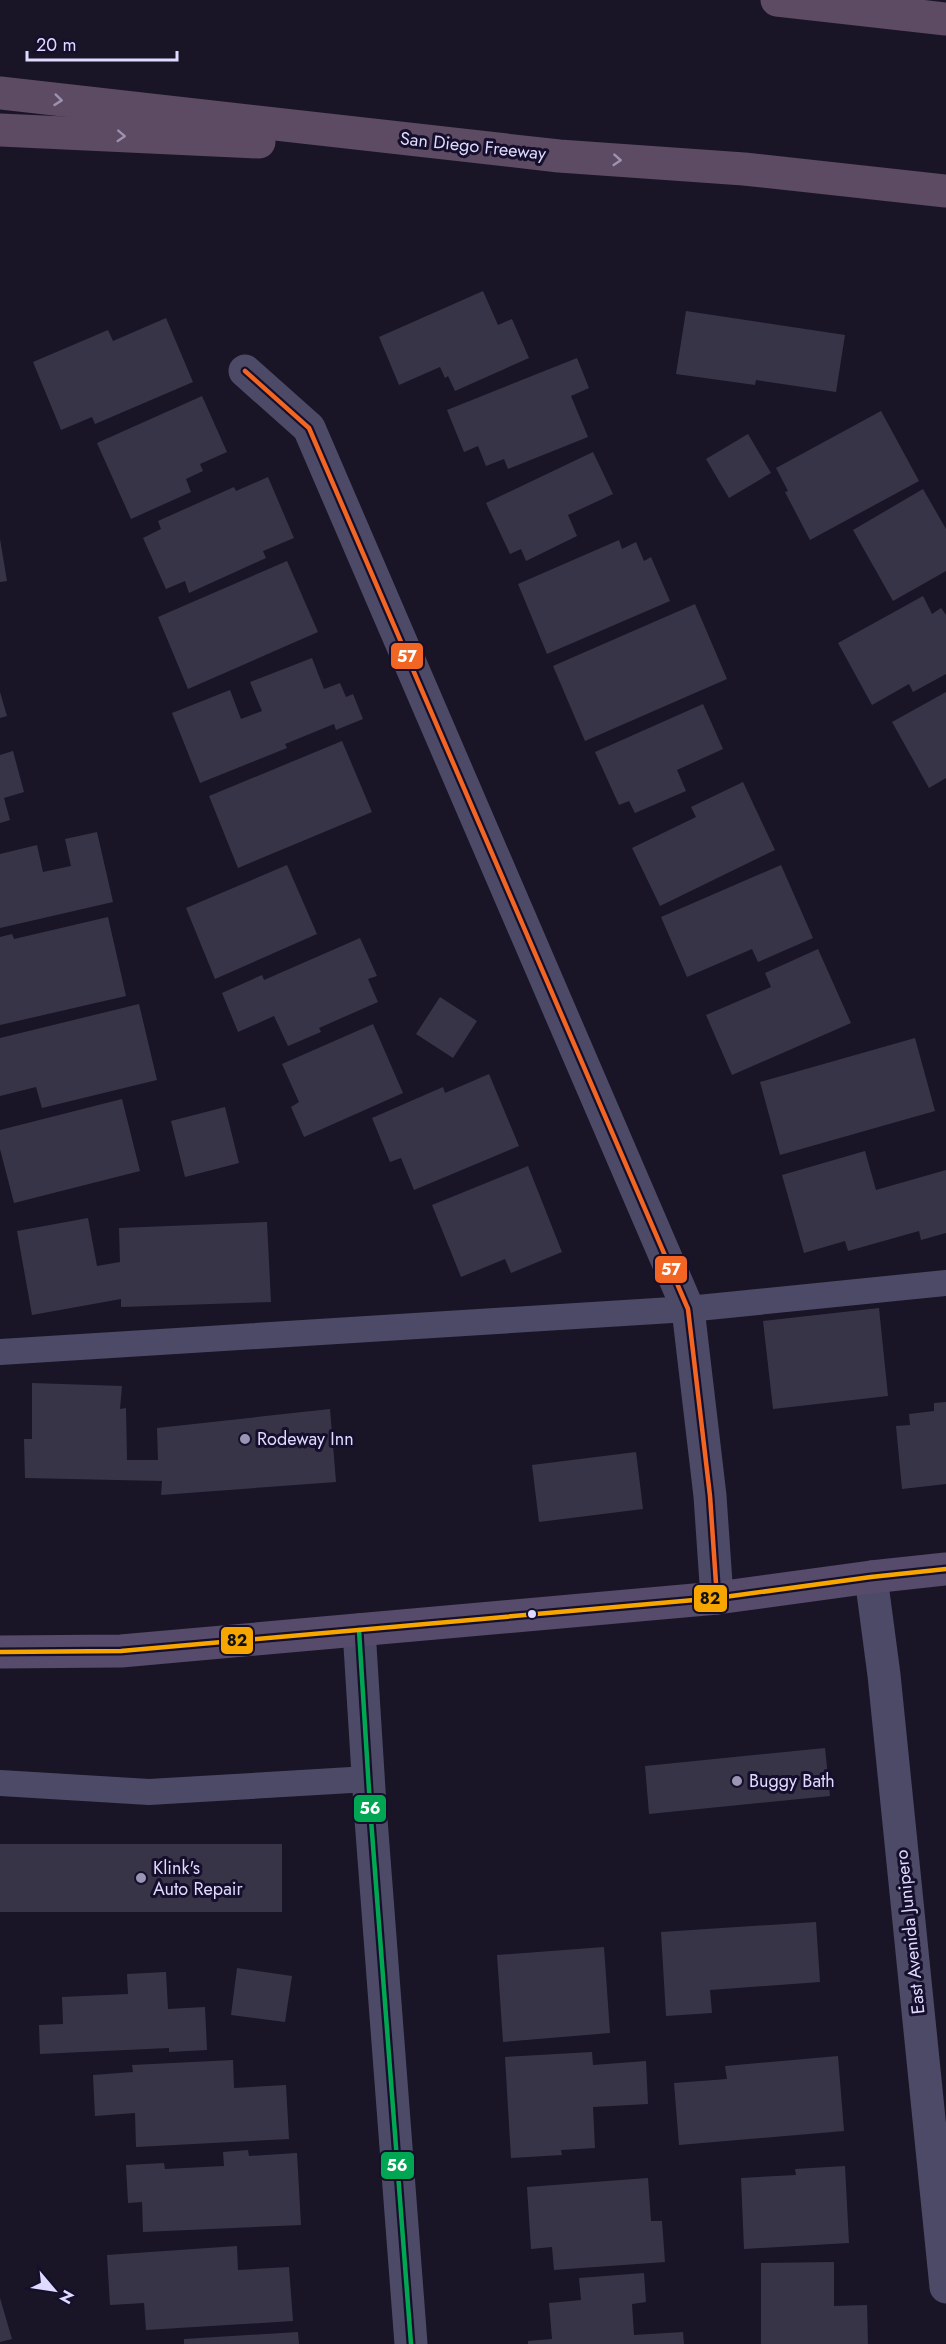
<svg xmlns="http://www.w3.org/2000/svg" width="946" height="2344" font-family="Jost,sans-serif">
  <rect width="100%" height="100%" fill="#191526"/>
  <g fill="#383447">
    <polygon points="483,291 498,325 512,319 529,358 455,391 448,376 445,378 440,367 399,385 379,337"/>
    <polygon points="686,311 845,335 836,392 756,380 755,385 676,374"/>
    <polygon points="166,318 193,382 95,424 92,417 61,430 33,362 108,330 113,341"/>
    <polygon points="577,358 589,388 571,396 588,437 508,469 504,459 486,466 478,446 464,452 447,410"/>
    <polygon points="202,396 227,452 200,464 203,471 186,479 191,492 131,519 97,443"/>
    <polygon points="881,411 919,481 810,540 785,492 788,491 776,468"/>
    <polygon points="748,434 771,473 729,498 706,459"/>
    <polygon points="593,452 613,494 568,515 577,536 526,561 521,549 510,554 486,503"/>
    <polygon points="268,477 294,538 263,551 266,558 189,593 185,581 166,589 143,538 161,529 158,521 234,487 236,491"/>
    <polygon points="923,489 946,529 946,571 893,601 853,530"/>
    <polygon points="0,539 7,581 0,582"/>
    <polygon points="619,540 622,549 636,542 644,561 651,557 670,601 547,654 518,584"/>
    <polygon points="287,561 318,632 188,689 158,617"/>
    <polygon points="923,596 932,614 941,608 946,615 946,674 913,692 909,684 872,705 838,643"/>
    <polygon points="695,604 727,679 585,741 553,666"/>
    <polygon points="312,658 324,689 340,683 346,697 353,694 363,719 336,730 334,724 285,744 287,748 200,783 172,713 230,690 241,719 262,711 250,682"/>
    <polygon points="0,692 7,716 0,718"/>
    <polygon points="946,692 946,778 929,788 892,722"/>
    <polygon points="703,704 723,749 677,770 686,791 635,813 629,801 619,805 595,752"/>
    <polygon points="342,741 372,812 238,868 209,796"/>
    <polygon points="13,751 24,792 4,798 10,820 0,823 0,755"/>
    <polygon points="743,782 775,850 660,906 632,848 696,817 691,807"/>
    <polygon points="97,832 113,902 0,928 0,854 37,845 43,872 71,866 65,839"/>
    <polygon points="287,865 317,934 215,979 186,908"/>
    <polygon points="781,865 813,938 758,962 752,949 687,977 661,917"/>
    <polygon points="108,917 126,996 0,1025 0,937 12,934 14,939"/>
    <polygon points="360,938 377,976 368,979 378,1002 319,1028 321,1032 288,1046 274,1016 238,1032 222,993 262,975 264,980"/>
    <polygon points="818,949 851,1023 732,1075 706,1015 771,987 765,973"/>
    <polygon points="440,997 477,1021 453,1058 416,1034"/>
    <polygon points="139,1004 157,1080 42,1108 36,1087 0,1096 0,1038"/>
    <polygon points="373,1024 403,1093 304,1137 291,1107 299,1102 282,1064"/>
    <polygon points="915,1038 935,1111 780,1155 760,1082"/>
    <polygon points="489,1074 519,1146 414,1190 401,1158 390,1162 372,1118 443,1087 445,1093"/>
    <polygon points="122,1099 140,1171 14,1203 0,1149 0,1130"/>
    <polygon points="225,1107 239,1163 185,1177 171,1121"/>
    <polygon points="865,1151 876,1190 946,1170 946,1233 921,1240 919,1231 848,1251 845,1241 804,1253 782,1175"/>
    <polygon points="528,1166 562,1252 511,1273 505,1259 461,1277 432,1205"/>
    <polygon points="88,1218 97,1266 120,1262 119,1228 267,1222 271,1302 121,1307 121,1299 32,1315 17,1231"/>
    <polygon points="879,1308 888,1396 773,1409 763,1321"/>
    <polygon points="32,1383 122,1386 120,1409 126,1408 127,1460 158,1460 157,1428 330,1409 336,1482 161,1495 162,1481 25,1478 24,1439 32,1439"/>
    <polygon points="946,1402 946,1484 902,1489 896,1426 910,1425 909,1414 934,1411 934,1403"/>
    <polygon points="636,1452 643,1509 539,1522 532,1465"/>
    <polygon points="825,1748 830,1796 649,1814 645,1766"/>
    <rect x="0" y="1844" width="282" height="68"/>
    <polygon points="816,1922 820,1982 710,1990 712,2013 666,2016 661,1932"/>
    <polygon points="604,1947 610,2033 503,2042 497,1955"/>
    <polygon points="237,1968 292,1976 285,2022 231,2015"/>
    <polygon points="166,1972 168,2009 205,2007 207,2050 169,2052 169,2048 40,2054 39,2025 63,2024 62,1997 128,1994 127,1974"/>
    <polygon points="592,2052 593,2065 646,2061 648,2104 593,2107 595,2148 561,2150 562,2155 511,2158 505,2057"/>
    <polygon points="838,2056 844,2131 679,2145 674,2083 727,2079 725,2066"/>
    <polygon points="233,2060 234,2088 286,2085 289,2139 136,2147 135,2113 95,2116 93,2075 133,2072 132,2065"/>
    <polygon points="248,2150 249,2156 297,2153 301,2225 143,2232 142,2202 128,2203 126,2165 164,2163 165,2169 224,2166 223,2152"/>
    <polygon points="845,2166 849,2243 744,2249 741,2178 796,2175 795,2169"/>
    <polygon points="648,2178 651,2221 662,2221 665,2262 554,2270 552,2247 531,2249 527,2187"/>
    <polygon points="237,2246 238,2270 289,2267 293,2321 146,2330 144,2303 110,2305 107,2255"/>
    <polygon points="834,2262 834,2306 867,2305 868,2344 761,2344 761,2263"/>
    <polygon points="644,2273 646,2302 632,2304 634,2335 683,2332 684,2344 528,2344 528,2341 552,2339 549,2303 581,2300 579,2278"/>
    <polygon points="0,2298 12,2339 0,2342"/>
    <polygon points="298,2332 299,2344 184,2344 184,2339"/>
  </g>
  <g fill="none" stroke-linecap="round" stroke-linejoin="round">
    <g stroke="#4c4a67" stroke-width="26">
      <polyline points="0,1352 688,1309 946,1283"/>
      <polyline points="0,1783 149,1792 368,1779"/>
    </g>
    <g stroke="#4c4a67" stroke-width="33">
      <polyline points="245,371 309,428 688,1309 710,1496 717,1598"/>
      <polyline points="871,1577 884,1675 946,2287"/>
    </g>
    <polyline stroke="#4c4a67" stroke-width="33" points="359,1630 370,1806 411,2344"/>
    <polyline stroke="#564b6b" stroke-width="33" points="0,1652 121,1651 717,1598 871,1577 946,1569"/>
    <g stroke="#5d4a63" stroke-width="33">
      <polyline points="777,0 946,19"/>
      <polyline points="0,93 559,156 744,169 946,191"/>
      <polyline points="0,130 259,142"/>
    </g>
    <defs>
      <polyline id="bus-1" points="245,371 309,428 688,1309 710,1496 717,1598"/>
      <polyline id="bus-2" points="359,1630 370,1806 411,2344"/>
      <polyline id="bus-3" points="0,1652 121,1651 717,1598 871,1577 946,1569"/>
    </defs>
    <use href="#bus-1" stroke="#150f2c" stroke-width="9"/>
    <use href="#bus-2" stroke="#150f2c" stroke-width="9"/>
    <use href="#bus-3" stroke="#150f2c" stroke-width="9"/>
    <use href="#bus-1" stroke="#f26522" stroke-width="4.5"/>
    <use href="#bus-2" stroke="#00a651" stroke-width="4.5"/>
    <use href="#bus-3" stroke="#f7a600" stroke-width="4.5"/>
  </g>
  <defs><path id="oneway-chevron" d="M-2-3.5L2.5 0L-2 3.5" fill="none" stroke-width="1.6" stroke-linecap="round" stroke-linejoin="round" transform="scale(1.5)"/></defs>
  <g stroke="#9e92b1">
    <use href="#oneway-chevron" transform="translate(58 100) rotate(6)"/>
    <use href="#oneway-chevron" transform="translate(121 136) rotate(3)"/>
    <use href="#oneway-chevron" transform="translate(617 160) rotate(4)"/>
  </g>
  <g fill="#9a95b3" stroke="#150f2c" stroke-width="2">
    <circle cx="245" cy="1439" r="6"/>
    <circle cx="737" cy="1781" r="6"/>
    <circle cx="141" cy="1878" r="6"/>
  </g>
  <circle fill="#dfdaff" stroke="#150f2c" stroke-width="2" cx="532" cy="1614" r="5"/>
  <g text-anchor="middle" dominant-baseline="central" stroke-width="6" stroke-linejoin="round" paint-order="stroke">
    <g font-size="18" fill="#dfdaff" stroke="#150f2c">
      <text transform="translate(473 146) rotate(6)">San Diego Freeway</text>
      <text transform="translate(910 1932) rotate(-96)">East Avenida Junipero</text>
    </g>
    <g font-size="18" fill="#dfdaff" stroke="#150f2c" text-anchor="start">
      <text x="257" y="1439">Rodeway Inn</text>
      <text x="749" y="1781">Buggy Bath</text>
      <text x="153" y="1868">Klink's<tspan x="153" dy="21">Auto Repair</tspan></text>
    </g>
  </g>
  <g stroke="#150f2c" stroke-width="2">
    <rect x="390" y="642" width="34" height="28" rx="6" fill="#f26522"/>
    <rect x="654" y="1255" width="34" height="29" rx="6" fill="#f26522"/>
    <rect x="693" y="1584" width="35" height="29" rx="6" fill="#f7a600"/>
    <rect x="220" y="1626" width="34" height="29" rx="6" fill="#f7a600"/>
    <rect x="353" y="1794" width="34" height="29" rx="6" fill="#00a651"/>
    <rect x="380" y="2151" width="35" height="29" rx="6" fill="#00a651"/>
  </g>
  <g font-size="16" text-anchor="middle" font-weight="bold" fill="#fff">
    <text x="407" y="662">57</text>
    <text x="671" y="1275">57</text>
    <text x="370" y="1814">56</text>
    <text x="397" y="2171">56</text>
  </g>
  <g font-size="16" text-anchor="middle" font-weight="bold" fill="#111">
    <text x="710" y="1604">82</text>
    <text x="237" y="1646">82</text>
  </g>
  <g transform="translate(54 2290) rotate(119)" stroke="#150f2c" stroke-width="4.5" paint-order="stroke">
  <path d="M0-4.5L10 22L0 15L-10 22Z" fill="#dfdaff"/>
  <text y="-9" font-size="16" font-weight="bold" text-anchor="middle" fill="#dfdaff">N</text>
  </g>
  <path d="M27 51v9h150v-9" fill="none" stroke="#dfdaff" stroke-width="3"/>
  <text x="36" y="51" font-size="18" fill="#dfdaff" stroke="#150f2c" stroke-width="4.5" paint-order="stroke">20 m</text>
</svg>
